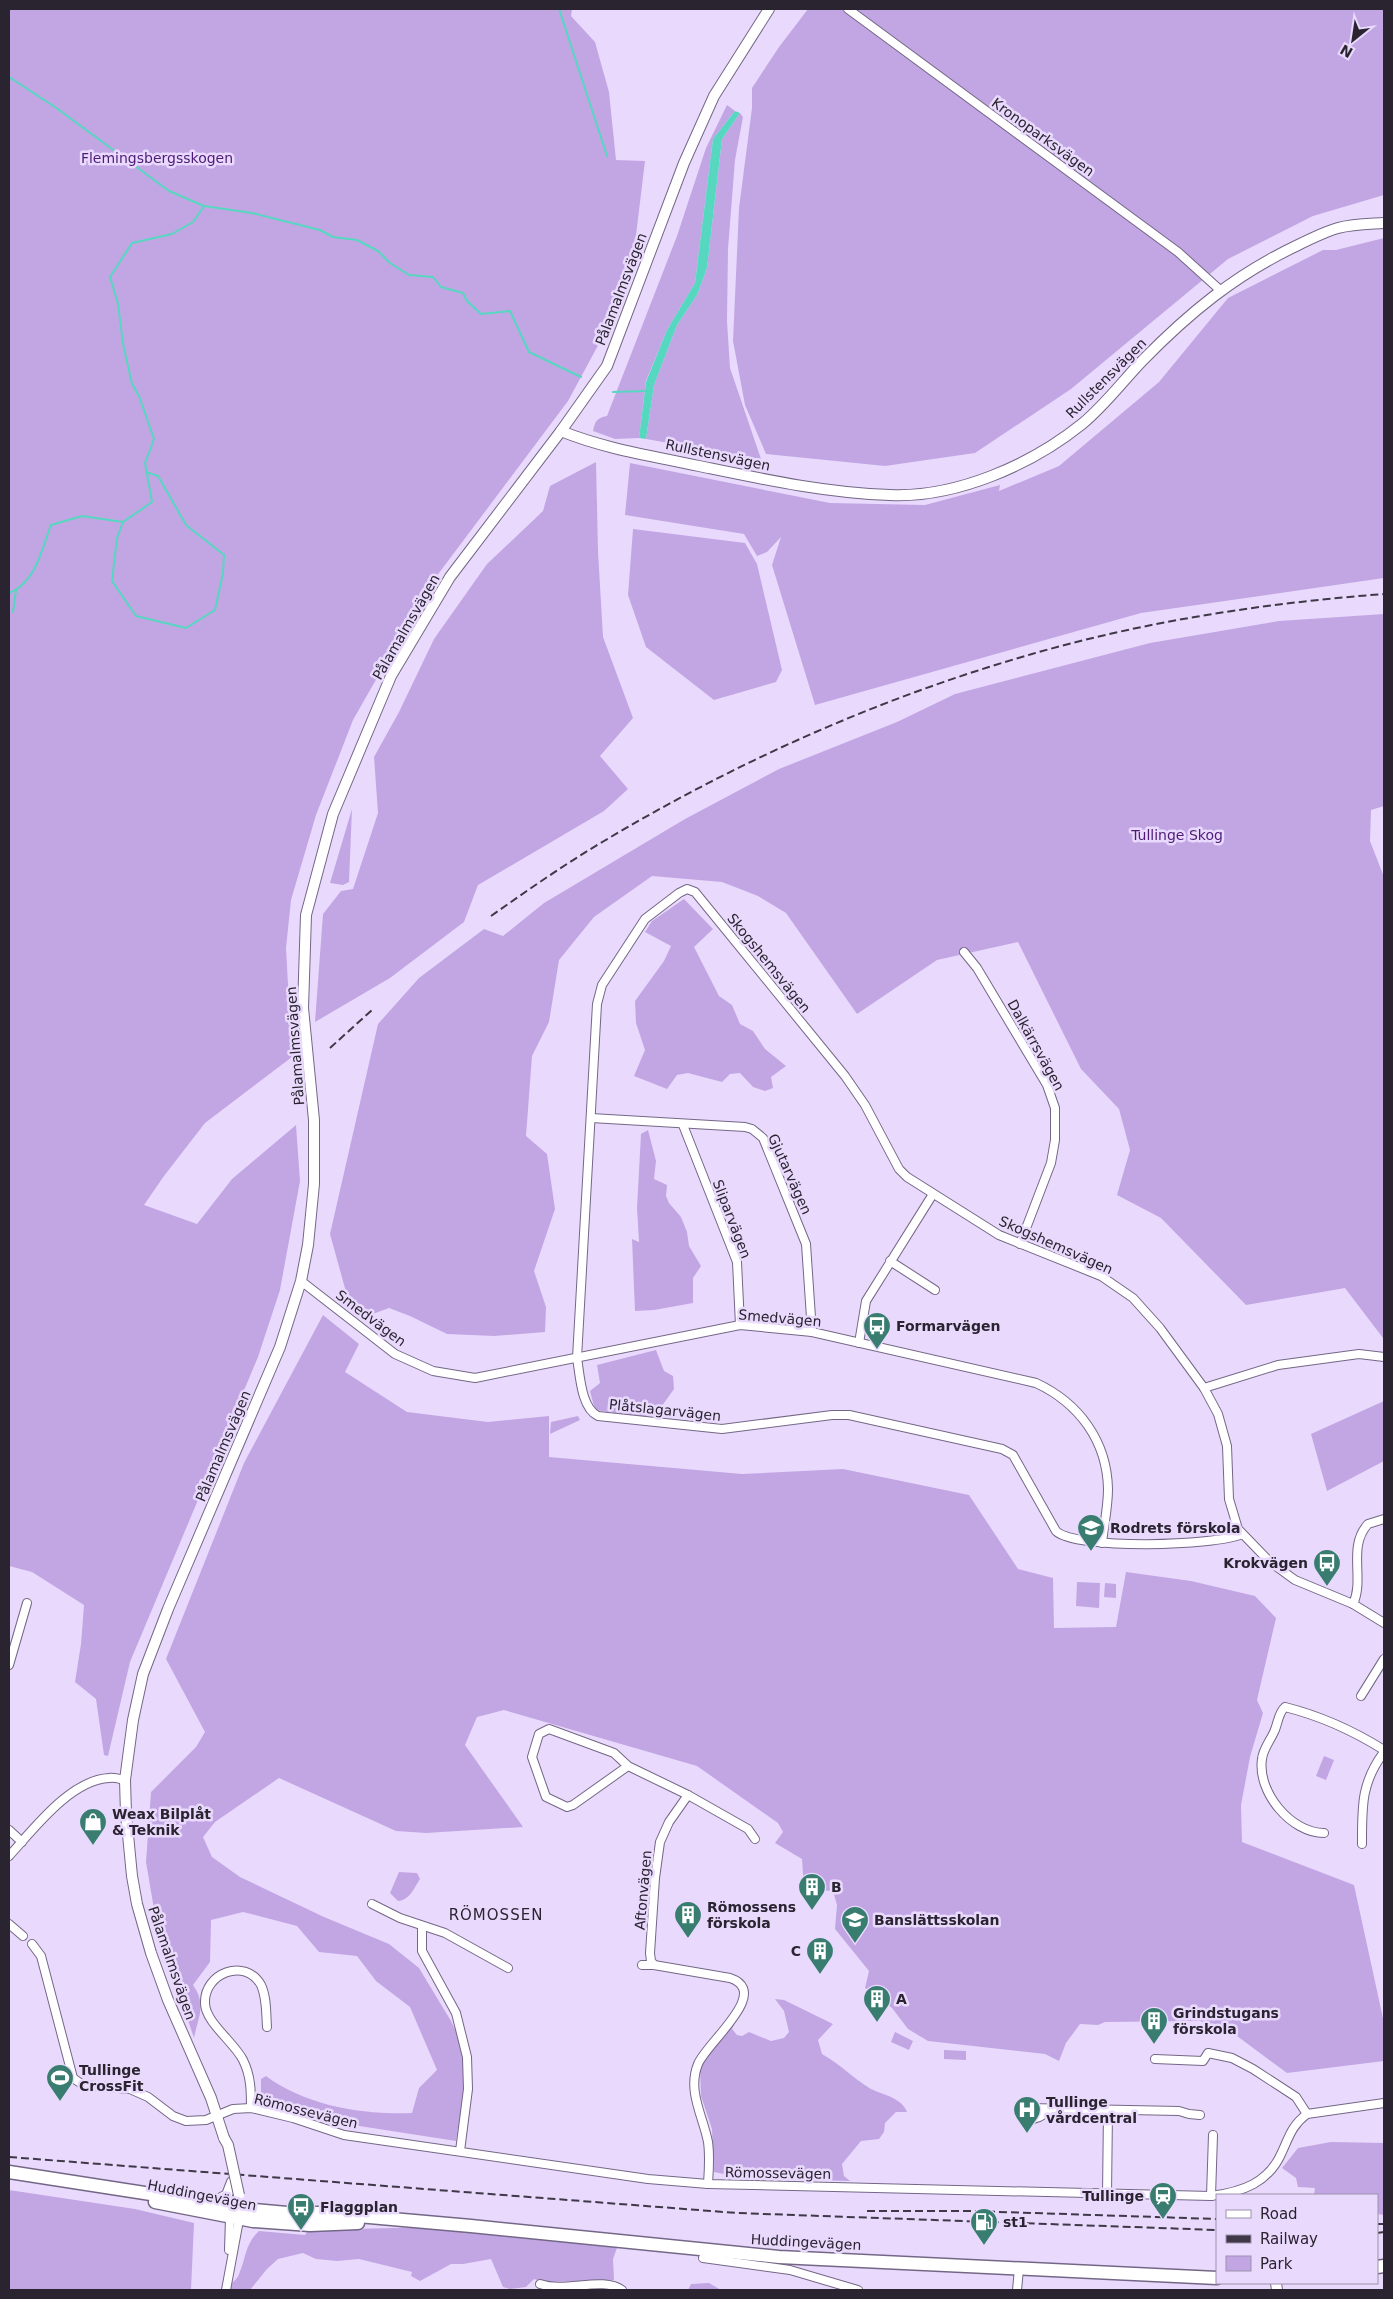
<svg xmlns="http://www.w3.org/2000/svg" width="1393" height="2299" font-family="'DejaVu Sans',sans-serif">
  <rect width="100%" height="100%" fill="#e9dafd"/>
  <g fill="#c2a6e4">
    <polygon points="9,9 572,9 571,16 595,42 609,92 616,160 645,161 633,260 602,338 568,401 430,585 353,720 316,815 291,900 286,948 292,1057 205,1123 164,1176 144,1205 197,1224 232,1179 296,1125 300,1181 280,1290 258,1357 130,1662 108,1756 104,1755 96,1699 75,1682 81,1644 84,1605 32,1572 9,1566"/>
    <polygon points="808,9 1384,9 1384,195 1313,216 1228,259 1071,389 975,453 885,466 766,454 745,405 733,341 739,208 752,108 752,88 779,47"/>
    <path d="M727 105 735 111 713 139 695 283 667 330 646 381 639 438 615 439 593 431C595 422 596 418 607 416L677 236 706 148Z"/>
    <polygon points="740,113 743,117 735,160 728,249 727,321 730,368 761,459 646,439 654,385 677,325 697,295 707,268 722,139"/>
    <polygon points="1384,238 1384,578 1141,613 815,705 772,565 781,537 767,552 757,556 744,534 625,515 630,463 830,503 925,505 1000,485 999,491 1059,466 1159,382 1228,298 1323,250 1336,250"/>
    <polygon points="596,462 598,551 603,637 633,718 600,756 628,789 604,811 478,885 464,922 390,978 315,1022 323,914 341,891 353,889 378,813 374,757 399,712 434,639 487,564 543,511 550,486"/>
    <polygon points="633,529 745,543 757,564 782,670 776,682 714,700 646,647 628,595"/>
    <polygon points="1384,614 1384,806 1371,810 1370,841 1384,877 1383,1338 1345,1288 1246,1305 1161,1218 1117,1195 1130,1150 1119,1109 1081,1069 1018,942 937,960 857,1014 786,913 758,896 722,882 652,876 594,917 559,960 549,1022 532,1056 526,1136 547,1154 555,1209 534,1271 546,1307 545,1332 494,1336 447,1334 410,1316 389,1308 370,1315 346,1292 330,1234 378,1024 419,978 484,929 503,936 544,903 685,819 779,769 897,722 955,694 1150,643 1279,621"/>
    <polygon points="352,809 349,882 343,885 330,883"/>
    <polygon points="684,899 713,929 694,947 719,996 732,1005 740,1024 753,1031 765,1049 786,1066 771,1077 773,1088 765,1091 753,1087 740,1073 730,1074 722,1082 688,1073 677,1075 667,1089 634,1076 645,1050 636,1023 635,1001 664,961 671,946 645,932 652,921"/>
    <polygon points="648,1130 656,1161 654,1179 667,1185 666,1196 669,1203 681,1217 687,1232 689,1246 701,1266 693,1278 693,1303 654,1310 635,1311 632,1239 639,1242 637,1208 641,1134"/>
    <path d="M323 1315 359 1344 345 1372 407 1412 488 1422 549 1416V1457L742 1474 843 1469 969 1495 1018 1569 1053 1578 1054 1628 1116 1627 1126 1572 1191 1581 1255 1596 1276 1618 1257 1700 1263 1713 1250 1757 1241 1805 1242 1842 1354 1885 1384 2023V2061L1287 2073 1233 2033 1200 2021 1105 2022 1098 2025 1080 2024 1066 2043 1059 2061 1045 2054 928 2041 908 2029 892 2008 865 1988 869 1971 835 1929 837 1905 833 1891 804 1889 802 1859 775 1843 783 1832 778 1823 697 1766 504 1710 477 1717 465 1745 523 1827 426 1833 396 1831 279 1778 215 1822 203 1837 212 1857 240 1877 324 1917 389 1944 419 1968 451 2021 460 2040 466 2075 456 2141 340 2123 264 2096 261 2093V2079L266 2076C306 2106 364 2115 412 2113L419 2088 437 2070 410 2007 376 1981 357 1956 319 1952 297 1926 243 1912 211 1920 210 1962 193 1985C207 2005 198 2017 194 2038L157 1927 146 1862 151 1792 196 1747 205 1732 166 1659 244 1463Z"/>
    <polygon points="656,1350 664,1371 673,1376 674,1389 659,1410 643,1417 595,1410 590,1391 600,1383 597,1365"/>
    <polygon points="1384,1401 1384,1461 1327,1491 1311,1434"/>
    <polygon points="578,1416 580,1420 550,1434 551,1422"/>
    <polygon points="1077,1582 1100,1583 1099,1608 1076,1606"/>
    <polygon points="1105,1583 1116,1584 1116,1598 1104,1597"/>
    <polygon points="1324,1756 1334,1760 1326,1780 1316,1776"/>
    <path d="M399 1872 417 1873 420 1879C414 1888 410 1900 398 1901L390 1893Z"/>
    <path d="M775 1999 784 2000 833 2024 818 2040 822 2054C840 2064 854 2079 871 2089 884 2095 902 2098 907 2112H896L885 2123 884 2132 879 2139 861 2141 842 2164 844 2176 850 2181 744 2178 714 2172 712 2129 701 2096 700 2069 711 2049 735 2023 732 2029 737 2035 742 2036 749 2032 771 2041 784 2038 789 2032 784 2011Z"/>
    <polygon points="895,2032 913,2041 909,2050 891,2042"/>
    <polygon points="944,2050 966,2051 966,2060 944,2059"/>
    <polygon points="1331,2142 1384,2143 1384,2215 1377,2214 1377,2195 1314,2195 1315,2188 1298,2187 1296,2178 1282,2168 1298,2148"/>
    <polygon points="9,2190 135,2209 194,2223 191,2290 9,2290"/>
    <path d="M435 2227 618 2245 613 2259 614 2280 543 2282 534 2279 526 2287 510 2289 503 2287 491 2259 463 2264H451L420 2281 411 2276 412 2272 359 2259 337 2261 316 2259 303 2253 278 2259 267 2269 250 2290H228C229 2283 237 2281 239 2274 246 2258 245 2244 259 2231L305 2235 308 2230Z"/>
    <polygon points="709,2283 721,2290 688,2290 691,2284"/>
  </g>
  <polygon fill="#56d7c0" points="735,111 740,113 722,139 707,268 697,295 677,325 654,385 646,439 639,438 646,382 667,330 695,283 713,139"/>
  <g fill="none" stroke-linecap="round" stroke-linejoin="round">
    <g stroke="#56d7c0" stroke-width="2">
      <polyline points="559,9 607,156"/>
      <polyline points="9,77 55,107 169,191 204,206 252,213 320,230 333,237 357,240 378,251 390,263 409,275 433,277 441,287 463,293 467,301 481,314 510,311 529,352 581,377"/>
      <polyline points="613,392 646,391"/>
      <polyline points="123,522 117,538 112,581 136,616 186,628 215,610 223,573 224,555 186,525 158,476 146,472"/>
      <path d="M9 593C36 583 42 548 51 525L82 516 123 522 152 502 145 463 154 439 139 396 132 384 123 344 118 304 110 277 132 243 172 234 193 222 204 206"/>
      <polyline points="13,612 16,590"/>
    </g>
    <defs>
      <g id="minor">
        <polyline points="848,9 1178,252 1220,290"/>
        <polyline points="964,952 977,968 1047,1085 1055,1108 1055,1140 1051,1163 1020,1244"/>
        <polyline points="591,1118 745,1127 752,1129 763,1138 806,1244 812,1332"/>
        <polyline points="683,1125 737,1262 740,1325"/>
        <polyline points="890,1261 935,1290"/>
        <path d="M301 1281 395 1354 433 1371 475 1378 740 1325 812 1332 1036 1383C1079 1403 1107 1441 1108 1489 1108 1507 1104 1525 1102 1543"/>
        <polyline points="859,1343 866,1301 933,1194"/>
        <polyline points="1204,1388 1278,1365 1359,1354 1384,1357"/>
        <path d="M1242 1534C1216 1546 1076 1550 1056 1531L1013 1455 1002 1449 849 1415H832L722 1429 598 1416C581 1408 580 1375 577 1358L597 1004 602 985 645 919 679 893 687 889 695 892 845 1076 865 1105 899 1169 907 1177 999 1235 1101 1276 1133 1298 1160 1328 1204 1388 1218 1414 1227 1446 1229 1499 1238 1529 1269 1561 1295 1580 1353 1604 1384 1623"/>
        <path d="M1353 1604C1365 1579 1347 1547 1368 1524L1384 1519"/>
        <polyline points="9,1665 27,1603"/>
        <polyline points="1361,1696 1384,1659"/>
        <polyline points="628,1766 573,1805 567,1807 546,1797 532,1757 539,1734 549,1729 614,1753 628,1766 688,1795 669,1822 660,1842 655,1878 650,1953 651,1961 654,1965"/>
        <polyline points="688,1795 748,1829 755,1839"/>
        <polyline points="9,1830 22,1842"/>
        <path d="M1324 1833C1291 1833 1257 1792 1262 1759 1263 1749 1270 1741 1274 1732 1278 1724 1278 1713 1285 1707 1321 1716 1352 1730 1384 1750"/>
        <path d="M1362 1844C1362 1806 1361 1783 1384 1752"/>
        <path d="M9 1856C33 1830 70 1780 109 1778 114 1777 120 1779 125 1780"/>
        <polyline points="372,1904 400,1918 445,1933 508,1968"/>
        <polyline points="9,1924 23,1936"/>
        <polyline points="422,1927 422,1951 456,2013 467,2057 468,2089 460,2151"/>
        <path d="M32 1944 41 1956 73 2078 83 2085 130 2089 148 2097 173 2116 186 2121 206 2120 233 2109 251 2108 293 2118 344 2135 648 2179 708 2184 1211 2196C1242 2192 1269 2183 1282 2152 1289 2137 1292 2125 1307 2114L1384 2103"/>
        <path d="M642 1965H654L730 1978C772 1992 707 2042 698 2064 687 2091 703 2116 708 2142 710 2156 709 2169 708 2184"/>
        <polyline points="1155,2059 1203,2061 1208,2053 1232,2058 1253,2069 1296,2097 1307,2114"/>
        <path d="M251 2108C251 2091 251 2076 243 2060 234 2042 205 2022 205 2003 204 1973 245 1957 261 1985 267 1998 266 2014 267 2027"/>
        <path d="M1050 2109C1041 2117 1037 2120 1024 2119L1022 2113 1023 2109 1028 2108 1179 2111 1189 2114 1200 2115"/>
        <polyline points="1107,2194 1108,2110"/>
        <polyline points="1211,2196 1213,2135"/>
        <polyline points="229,2250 230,2218"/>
        <polyline points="703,2258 790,2270 858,2290"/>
        <path d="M540 2284C565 2293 603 2276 622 2290"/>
        <polyline points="226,2290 239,2220"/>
        <polyline points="1017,2290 1019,2269"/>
      </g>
      <g id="tertiary">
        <path d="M561 431C605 449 653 456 699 466 762 479 826 493 890 495 956 498 1031 465 1082 424 1104 406 1122 382 1142 361 1189 313 1235 275 1296 246 1310 239 1324 232 1338 228 1353 224 1369 224 1384 223"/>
        <polyline points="224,2138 211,2098 168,2000 151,1953 137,1904 132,1876 126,1814 125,1780 133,1720 143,1674 168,1609 280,1347 301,1281 308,1245 314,1184 314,1120 303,1008 306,915 333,814 391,676 450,577 561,431 607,366 684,163 714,96 769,9"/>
        <polyline points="212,2203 227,2195 232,2182"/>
        <polyline points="1276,2283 1277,2290"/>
      </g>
      <g id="primary">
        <polyline points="9,2172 254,2210 287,2213 324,2213 471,2226 779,2257 1217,2278"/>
        <polyline points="155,2202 253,2221 310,2225 358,2223"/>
        <polyline points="1377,2267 1384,2266"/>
      </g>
    </defs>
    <use href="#minor" stroke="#746786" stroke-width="10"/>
    <use href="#tertiary" stroke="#746786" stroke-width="12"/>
    <use href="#primary" stroke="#746786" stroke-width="15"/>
    <use href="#minor" stroke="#fff" stroke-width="8"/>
    <use href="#tertiary" stroke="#fff" stroke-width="10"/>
    <use href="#primary" stroke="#fff" stroke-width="12"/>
    <g stroke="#3f3847" stroke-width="2" stroke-dasharray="8 4" stroke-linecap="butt">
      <path d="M491 916C528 890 565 864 604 841 738 761 882 697 1032 654 1146 621 1266 603 1384 594"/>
      <polyline points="330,1048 372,1010"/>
      <polyline points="9,2157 737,2213 1217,2230"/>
      <polyline points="867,2211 971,2211 1217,2219"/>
      <polyline points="1377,2224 1384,2224"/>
      <polyline points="1377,2233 1384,2232"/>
    </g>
    <defs>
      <polyline id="tertiary-bridge" points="224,2138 228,2145 239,2195"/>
    </defs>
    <use href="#tertiary-bridge" stroke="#746786" stroke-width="12" stroke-linecap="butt"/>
    <use href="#tertiary-bridge" stroke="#fff" stroke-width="10"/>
  </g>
  <defs>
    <symbol id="bus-pin" viewBox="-11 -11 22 30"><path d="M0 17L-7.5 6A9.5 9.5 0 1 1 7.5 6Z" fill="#397d70" stroke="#e9dafd"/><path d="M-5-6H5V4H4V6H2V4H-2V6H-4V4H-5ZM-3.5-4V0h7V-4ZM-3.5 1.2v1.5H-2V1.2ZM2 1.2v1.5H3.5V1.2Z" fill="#fff"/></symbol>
    <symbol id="school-pin" viewBox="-11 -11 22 30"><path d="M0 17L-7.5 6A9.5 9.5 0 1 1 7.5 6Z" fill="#397d70" stroke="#e9dafd"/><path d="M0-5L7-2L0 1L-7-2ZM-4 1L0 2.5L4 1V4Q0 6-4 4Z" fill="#fff"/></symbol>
    <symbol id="shop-pin" viewBox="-11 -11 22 30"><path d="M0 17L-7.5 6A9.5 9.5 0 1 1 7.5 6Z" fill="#397d70" stroke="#e9dafd"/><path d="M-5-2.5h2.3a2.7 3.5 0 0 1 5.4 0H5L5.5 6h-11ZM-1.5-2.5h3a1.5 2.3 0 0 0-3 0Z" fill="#fff"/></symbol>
    <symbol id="building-pin" viewBox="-11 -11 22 30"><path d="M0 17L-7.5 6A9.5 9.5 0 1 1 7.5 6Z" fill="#397d70" stroke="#e9dafd"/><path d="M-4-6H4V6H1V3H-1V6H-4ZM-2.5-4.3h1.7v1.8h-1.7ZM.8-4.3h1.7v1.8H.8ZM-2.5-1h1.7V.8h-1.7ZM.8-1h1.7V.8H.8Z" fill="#fff"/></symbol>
    <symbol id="stadium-pin" viewBox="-11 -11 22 30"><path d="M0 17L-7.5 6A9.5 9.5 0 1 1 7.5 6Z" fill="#397d70" stroke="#e9dafd"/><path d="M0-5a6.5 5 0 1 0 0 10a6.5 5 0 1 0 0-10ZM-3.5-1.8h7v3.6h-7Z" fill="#fff"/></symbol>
    <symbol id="hospital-pin" viewBox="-11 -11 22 30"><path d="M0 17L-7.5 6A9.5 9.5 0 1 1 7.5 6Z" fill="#397d70" stroke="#e9dafd"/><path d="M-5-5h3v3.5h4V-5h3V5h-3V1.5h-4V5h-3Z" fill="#fff"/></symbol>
    <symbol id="station-pin" viewBox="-11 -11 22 30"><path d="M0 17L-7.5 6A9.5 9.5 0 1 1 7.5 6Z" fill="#397d70" stroke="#e9dafd"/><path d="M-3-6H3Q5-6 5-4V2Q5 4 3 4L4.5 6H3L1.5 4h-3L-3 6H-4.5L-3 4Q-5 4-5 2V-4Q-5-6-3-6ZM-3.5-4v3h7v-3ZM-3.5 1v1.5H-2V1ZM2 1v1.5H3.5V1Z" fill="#fff"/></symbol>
    <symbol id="fuel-pin" viewBox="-11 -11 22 30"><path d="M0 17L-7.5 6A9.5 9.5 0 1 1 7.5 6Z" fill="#397d70" stroke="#e9dafd"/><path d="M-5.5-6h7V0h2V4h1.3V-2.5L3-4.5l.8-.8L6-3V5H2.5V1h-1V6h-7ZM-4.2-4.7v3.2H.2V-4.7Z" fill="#fff"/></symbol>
  </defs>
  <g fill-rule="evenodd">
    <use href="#bus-pin" x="861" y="1310" width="32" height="43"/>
    <use href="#school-pin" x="1075" y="1512" width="32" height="43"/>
    <use href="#bus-pin" x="1311" y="1547" width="32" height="43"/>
    <use href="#shop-pin" x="77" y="1806" width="32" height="43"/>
    <use href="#building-pin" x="796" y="1871" width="32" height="43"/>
    <use href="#building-pin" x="672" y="1899" width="32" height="43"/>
    <use href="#school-pin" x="839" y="1904" width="32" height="43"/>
    <use href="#building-pin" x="804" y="1935" width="32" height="43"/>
    <use href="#building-pin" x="861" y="1983" width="32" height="43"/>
    <use href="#building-pin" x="1138" y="2005" width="32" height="43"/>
    <use href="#stadium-pin" x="44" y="2062" width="32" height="43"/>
    <use href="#hospital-pin" x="1011" y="2094" width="32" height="43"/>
    <use href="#station-pin" x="1147" y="2180" width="32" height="43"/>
    <use href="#bus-pin" x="285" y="2191" width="32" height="43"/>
    <use href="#fuel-pin" x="968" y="2206" width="32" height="43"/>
  </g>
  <g text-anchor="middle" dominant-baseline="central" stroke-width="5" stroke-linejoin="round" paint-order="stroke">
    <g font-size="14" fill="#2a2431" stroke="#e9dafd">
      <text transform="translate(1043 137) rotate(36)">Kronoparksvägen</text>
      <text transform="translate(621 289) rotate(-69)">Pålamalmsvägen</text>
      <text transform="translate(1106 378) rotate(-45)">Rullstensvägen</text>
      <text transform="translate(718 455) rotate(12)">Rullstensvägen</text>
      <text transform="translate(406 627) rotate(-60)">Pålamalmsvägen</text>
      <text transform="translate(769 963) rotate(51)">Skogshemsvägen</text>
      <text transform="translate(1036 1045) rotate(61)">Dalkärrsvägen</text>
      <text transform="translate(295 1046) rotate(-94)">Pålamalmsvägen</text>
      <text transform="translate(790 1174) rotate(66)">Gjutarvägen</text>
      <text transform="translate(732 1219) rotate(69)">Sliparvägen</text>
      <text transform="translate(1056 1245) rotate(24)">Skogshemsvägen</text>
      <text transform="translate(371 1318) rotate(37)">Smedvägen</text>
      <text transform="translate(780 1318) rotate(5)">Smedvägen</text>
      <text transform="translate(665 1410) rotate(6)">Plåtslagarvägen</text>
      <text transform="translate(223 1446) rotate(-67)">Pålamalmsvägen</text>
      <text transform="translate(643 1890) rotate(-85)">Aftonvägen</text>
      <text transform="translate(172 1963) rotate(71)">Pålamalmsvägen</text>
      <text transform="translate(306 2111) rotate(14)">Römossevägen</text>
      <text transform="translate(778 2173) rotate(1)">Römossevägen</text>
      <text transform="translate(202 2195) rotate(11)">Huddingevägen</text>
      <text transform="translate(806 2242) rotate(3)">Huddingevägen</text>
    </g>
    <g font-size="14" fill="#4d1a76" stroke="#e9dafd">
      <text x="157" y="158">Flemingsbergsskogen</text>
      <text x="1177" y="835">Tullinge Skog</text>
    </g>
    <g font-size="14" font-weight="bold" fill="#2a2431" stroke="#e9dafd" text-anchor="start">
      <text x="896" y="1326">Formarvägen</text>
      <text x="1110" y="1528">Rodrets förskola</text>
      <text x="1308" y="1563" text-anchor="end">Krokvägen</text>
      <text x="112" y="1814">Weax Bilplåt<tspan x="112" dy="16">&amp; Teknik</tspan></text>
      <text x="831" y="1887">B</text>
      <text x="707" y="1907">Römossens<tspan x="707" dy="16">förskola</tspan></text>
      <text x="874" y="1920">Banslättsskolan</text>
      <text x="801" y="1951" text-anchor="end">C</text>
      <text x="896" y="1999">A</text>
      <text x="1173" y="2013">Grindstugans<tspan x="1173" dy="16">förskola</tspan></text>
      <text x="79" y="2070">Tullinge<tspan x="79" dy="16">CrossFit</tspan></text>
      <text x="1046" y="2102">Tullinge<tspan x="1046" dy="16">vårdcentral</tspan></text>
      <text x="1144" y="2196" text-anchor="end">Tullinge</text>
      <text x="320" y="2207">Flaggplan</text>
      <text x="1003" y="2222">st1</text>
    </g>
    <g font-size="15" letter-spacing="1" fill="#2a2431" stroke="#e9dafd">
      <text x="496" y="1915">RÖMOSSEN</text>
    </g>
  </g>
  <rect width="1393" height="2299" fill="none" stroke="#2a2431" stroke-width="20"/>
  <rect x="1216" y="2194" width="162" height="90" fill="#e9dafd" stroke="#9d91ab"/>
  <rect x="1226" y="2210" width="25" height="8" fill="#ffffff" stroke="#9d91ab"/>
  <text x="1260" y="2219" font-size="15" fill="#2a2431">Road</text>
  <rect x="1226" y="2235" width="25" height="8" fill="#3f3847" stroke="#9d91ab"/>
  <text x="1260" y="2244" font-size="15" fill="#2a2431">Railway</text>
  <rect x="1226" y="2256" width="25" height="15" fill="#c2a6e4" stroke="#9d91ab"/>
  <text x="1260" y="2269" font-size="15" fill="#2a2431">Park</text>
  <g transform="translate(1353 40) rotate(210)" stroke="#e9dafd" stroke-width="4" paint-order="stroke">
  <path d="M0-4L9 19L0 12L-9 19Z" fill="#2a2431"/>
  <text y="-8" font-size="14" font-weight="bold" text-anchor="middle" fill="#2a2431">N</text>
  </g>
</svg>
